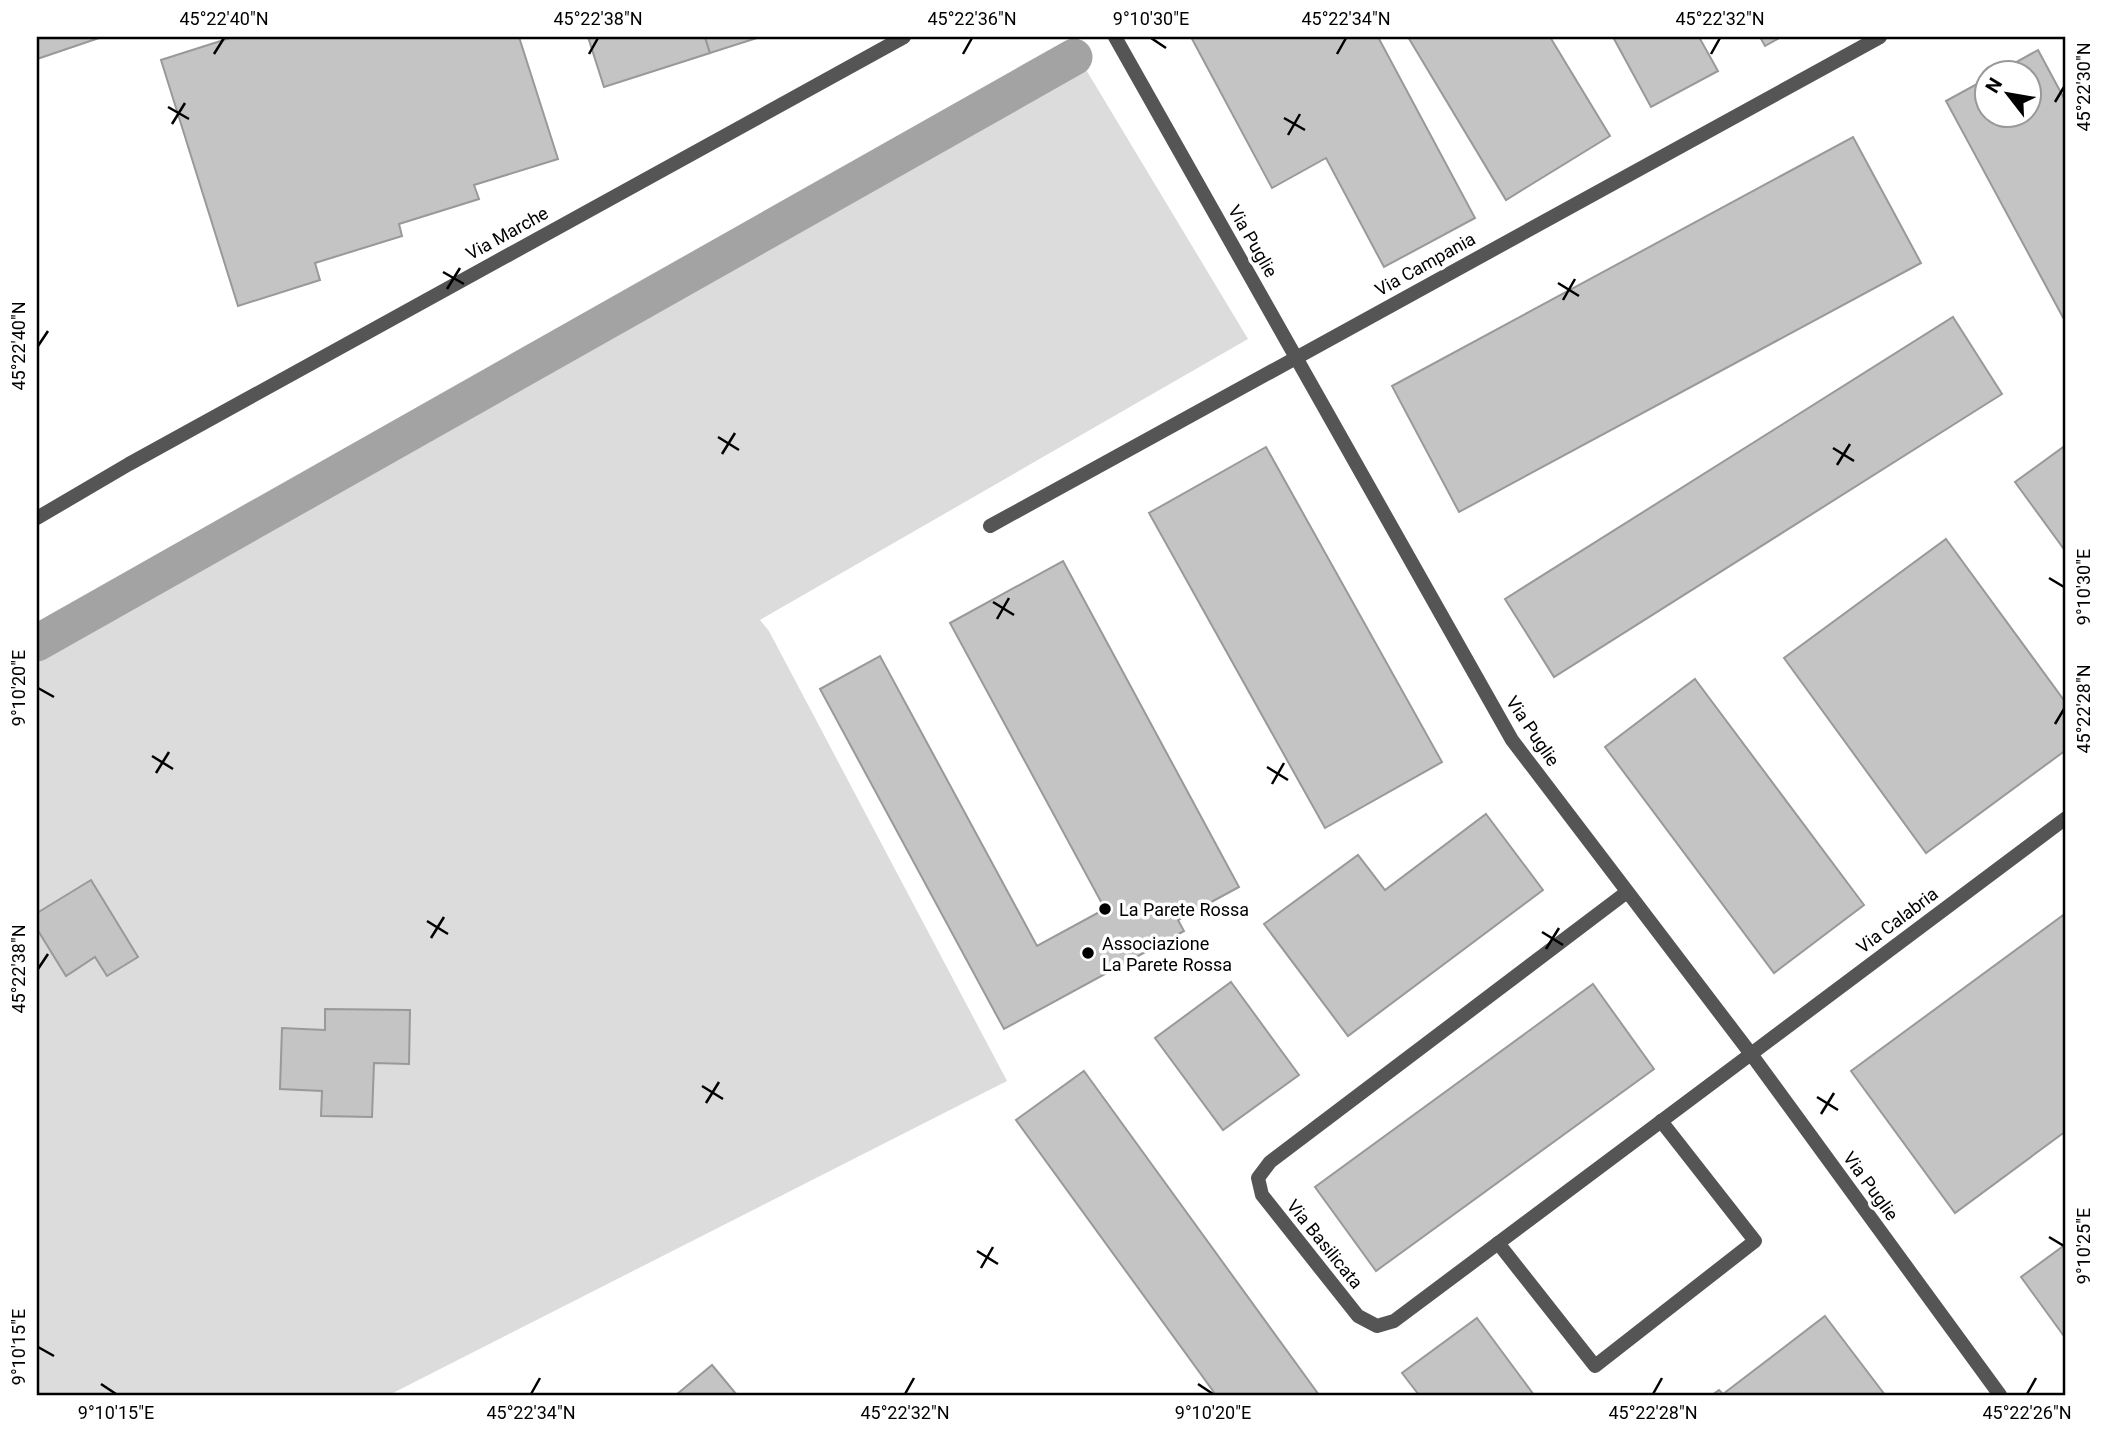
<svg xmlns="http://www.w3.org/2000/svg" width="2103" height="1432" font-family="Roboto,sans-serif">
  <rect width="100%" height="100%" fill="#fff"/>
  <polygon fill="#dcdcdc" points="1079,58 1248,339 760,620 769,631 1007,1081 389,1395 37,1395 37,645"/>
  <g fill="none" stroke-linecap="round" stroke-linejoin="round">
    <polyline stroke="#a3a3a3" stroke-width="37" points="37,643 1074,57"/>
  </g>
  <g fill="#c4c4c4" stroke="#999" stroke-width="2">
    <polygon points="37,37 102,37 37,59"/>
    <polygon points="233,37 519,37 558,159 474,185 479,199 399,224 402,236 315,263 320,280 238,306 161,60"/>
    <polygon points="588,37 705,37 710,53 604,87"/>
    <polygon points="705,37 760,37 710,53"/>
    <polygon points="1191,37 1378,37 1475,218 1384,267 1326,158 1272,188"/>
    <polygon points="1408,37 1550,37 1610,136 1506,200"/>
    <polygon points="1613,37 1699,37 1718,71 1651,107"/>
    <polygon points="1760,37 1781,37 1765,46"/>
    <polygon points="2038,50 2066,102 2066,323 1946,101 1988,78 1988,116 2030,116 2030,74 1995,74"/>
    <polygon points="1853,137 1921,263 1459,512 1392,386"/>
    <polygon points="1953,317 2002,394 1554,677 1505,599"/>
    <polygon points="2066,445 2066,552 2015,482"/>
    <polygon points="1266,447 1442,762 1325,828 1149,513"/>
    <polygon points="1946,539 2066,703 2066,750 1926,853 1784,658"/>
    <polygon points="1063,561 1239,887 1178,920 1184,931 1004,1029 820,689 880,656 1037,946 1105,909 950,623"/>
    <polygon points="1695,679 1864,905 1774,973 1605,747"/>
    <polygon points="1486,814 1543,890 1348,1036 1264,924 1358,855 1385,890"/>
    <polygon points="91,880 138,957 107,976 95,957 66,976 37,929 37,913"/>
    <polygon points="2066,913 2066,1131 1955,1213 1851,1071"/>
    <polygon points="1231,982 1299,1075 1223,1130 1155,1038"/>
    <polygon points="1593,984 1654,1069 1376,1271 1315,1187"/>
    <polygon points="325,1009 410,1010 409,1064 374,1063 372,1117 321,1116 322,1091 280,1089 282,1028 325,1030"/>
    <polygon points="1084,1071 1319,1395 1216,1395 1016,1120"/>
    <polygon points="2066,1244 2066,1339 2021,1277"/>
    <polygon points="1825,1316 1885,1395 1712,1395 1719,1390 1723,1394"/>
    <polygon points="1477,1318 1534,1395 1419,1395 1402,1373"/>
    <polygon points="712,1365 737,1395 676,1395"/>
  </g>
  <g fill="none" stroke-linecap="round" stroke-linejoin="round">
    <g stroke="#555" stroke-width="14">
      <polyline points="1627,892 1270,1162 1258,1178 1262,1195 1358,1316 1377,1326 1394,1321 1751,1054"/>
      <polyline points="1498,1243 1595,1366 1755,1241 1661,1121"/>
    </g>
    <g stroke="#555" stroke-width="14">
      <polyline points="1115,37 1512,740 1751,1054 2000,1395"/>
      <polyline points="37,518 129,464 904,37"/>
      <polyline points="990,526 1880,37"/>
      <polyline points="1751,1054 2066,818"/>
    </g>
  </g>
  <path fill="none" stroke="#000" stroke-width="2.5" d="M1151 38 1166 48M214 54 224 38M589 54 598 38M963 54 972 38M1337 54 1346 38M1711 54 1720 38M2055 102 2064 87M168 107 189 119M1284 118 1305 130M172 124 185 103M1288 135 1300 114M443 272 464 284M1558 283 1579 296M447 289 460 268M1563 300 1575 279M38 346 48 331M718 437 739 450M1833 448 1854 461M722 454 735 433M1837 465 1850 444M2049 578 2064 587M993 602 1014 615M997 619 1009 598M38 688 54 697M2055 724 2064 709M152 756 173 769M1267 767 1288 780M156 773 169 752M1272 784 1284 763M427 921 448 934M1542 932 1563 945M431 938 444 917M1546 949 1559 928M38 969 48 954M702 1086 723 1099M1817 1097 1838 1110M706 1103 719 1082M1821 1114 1834 1093M2049 1237 2064 1246M977 1251 998 1264M981 1268 993 1247M38 1347 54 1356M101 1384 116 1394M1198 1384 1213 1394M531 1394 540 1378M905 1394 914 1378M1653 1394 1662 1378M2027 1394 2036 1378"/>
  <g fill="#000" stroke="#fff" stroke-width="2.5">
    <circle cx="1105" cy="909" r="7"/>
    <circle cx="1088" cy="953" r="7"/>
  </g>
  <g text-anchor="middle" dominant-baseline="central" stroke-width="7" stroke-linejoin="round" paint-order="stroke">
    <g font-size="18" fill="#000" stroke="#fff">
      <text transform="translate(507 233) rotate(-29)">Via Marche</text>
      <text transform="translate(1253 241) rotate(60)">Via Puglie</text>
      <text transform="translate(1425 264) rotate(-29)">Via Campania</text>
      <text transform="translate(1533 731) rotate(56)">Via Puglie</text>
      <text transform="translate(1897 920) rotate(-37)">Via Calabria</text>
      <text transform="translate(1871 1186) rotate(54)">Via Puglie</text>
      <text transform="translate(1325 1244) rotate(51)">Via Basilicata</text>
    </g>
    <g font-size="18" fill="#000" stroke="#fff" text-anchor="start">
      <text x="1119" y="909">La Parete Rossa</text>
      <text x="1102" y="943">Associazione<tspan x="1102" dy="21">La Parete Rossa</tspan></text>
    </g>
  </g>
  <rect width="2103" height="1432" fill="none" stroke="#ffffff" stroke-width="77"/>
  <g transform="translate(2008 94) rotate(301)"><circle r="33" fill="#ffffff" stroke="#999999" stroke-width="2"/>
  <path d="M0-5L12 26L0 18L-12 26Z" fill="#000000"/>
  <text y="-10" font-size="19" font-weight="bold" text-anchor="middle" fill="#000000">N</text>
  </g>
  <rect x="38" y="38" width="2026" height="1356" fill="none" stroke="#000" stroke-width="2.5"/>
  <g font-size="18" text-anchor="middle" fill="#000">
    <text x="224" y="25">45°22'40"N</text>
    <text x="598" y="25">45°22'38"N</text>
    <text x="972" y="25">45°22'36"N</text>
    <text x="1151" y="25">9°10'30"E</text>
    <text x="1346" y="25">45°22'34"N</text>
    <text x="1720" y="25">45°22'32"N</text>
    <text transform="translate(2084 87) rotate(-90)" y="6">45°22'30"N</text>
    <text transform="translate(19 346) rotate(-90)" y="6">45°22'40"N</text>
    <text transform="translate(2084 587) rotate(-90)" y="6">9°10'30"E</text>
    <text transform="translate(19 688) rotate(-90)" y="6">9°10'20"E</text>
    <text transform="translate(2084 709) rotate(-90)" y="6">45°22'28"N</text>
    <text transform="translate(19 969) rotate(-90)" y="6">45°22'38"N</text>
    <text transform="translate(2084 1246) rotate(-90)" y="6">9°10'25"E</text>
    <text transform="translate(19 1347) rotate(-90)" y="6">9°10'15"E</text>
    <text x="116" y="1419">9°10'15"E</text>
    <text x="531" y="1419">45°22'34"N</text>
    <text x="905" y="1419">45°22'32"N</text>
    <text x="1213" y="1419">9°10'20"E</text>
    <text x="1653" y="1419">45°22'28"N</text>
    <text x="2027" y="1419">45°22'26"N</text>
  </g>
</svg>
